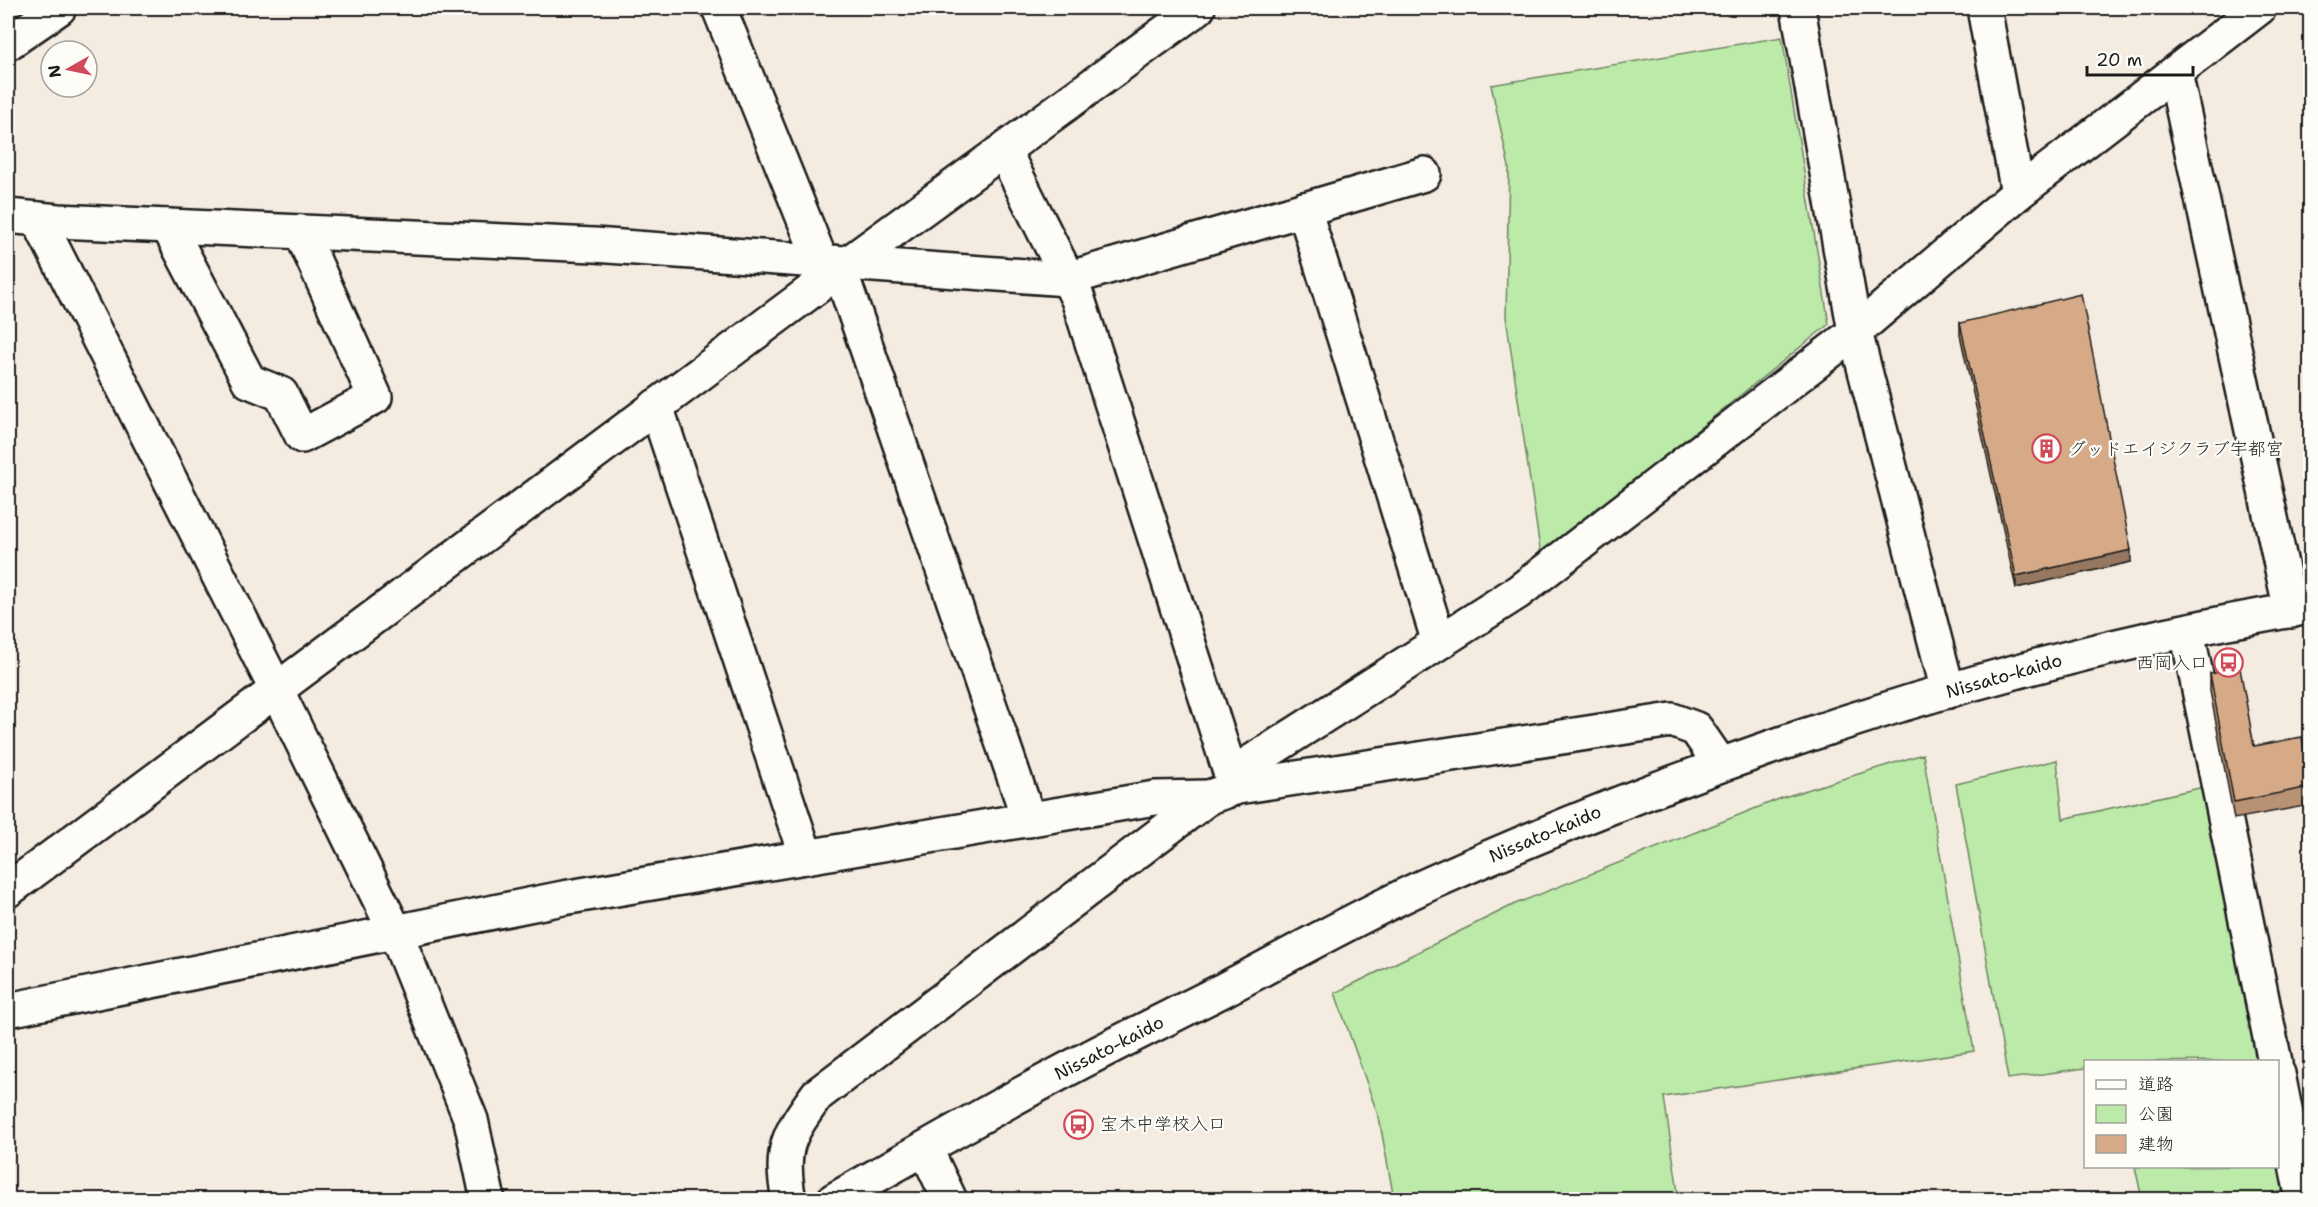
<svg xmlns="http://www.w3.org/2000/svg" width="2318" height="1207" font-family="'Shantell Sans','Klee One',sans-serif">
  <rect width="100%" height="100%" fill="#f5ece1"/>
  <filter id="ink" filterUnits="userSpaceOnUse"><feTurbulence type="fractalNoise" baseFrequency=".0167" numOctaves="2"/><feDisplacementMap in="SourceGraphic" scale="12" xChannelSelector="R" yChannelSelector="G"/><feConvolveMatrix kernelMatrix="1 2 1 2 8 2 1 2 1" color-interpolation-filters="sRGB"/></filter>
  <g filter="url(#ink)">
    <g fill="#bceaa8" stroke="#6c8362" stroke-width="1.5">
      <polygon points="1782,37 1829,324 1541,556 1506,317 1509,167 1491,85"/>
      <polygon points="1923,754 1974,1051 1664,1097 1679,1199 1394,1199 1379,1118 1335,993 1515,904 1784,797"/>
      <polygon points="2057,760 2063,819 2208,786 2261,1061 2086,1062 2085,1068 2008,1079 1956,784"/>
      <polygon points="2278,1144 2288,1199 2142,1199 2135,1167 2278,1166"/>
    </g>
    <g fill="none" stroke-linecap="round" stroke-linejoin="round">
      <defs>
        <g id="street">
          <polyline points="719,8 820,259"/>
          <polyline points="1798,8 1855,332 1948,691"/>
          <polyline points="1984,8 2018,193"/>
          <polyline points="2175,73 2291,611"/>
          <polyline points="1004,151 1078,299 1231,775 1238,787"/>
          <polyline points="1304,209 1439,642"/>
          <polyline points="8,216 58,221 594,245 1067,279 1424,174"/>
          <polyline points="38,219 276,689 395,931 471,1120 488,1200"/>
          <polyline points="168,226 249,381 281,394 302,436 375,397 301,232"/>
          <polyline points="840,270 1029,820"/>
          <polyline points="656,406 806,857"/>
          <polyline points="2187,631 2275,1062"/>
          <polyline points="1231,775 1518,592 1855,332 2018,193 2259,8"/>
          <polyline points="8,890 850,262 1198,8"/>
          <polyline points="8,1010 563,898 1155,798 1209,797"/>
          <polyline points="2278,1074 2303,1200"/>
          <polyline points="925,1148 950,1200"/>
        </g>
        <g id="secondary">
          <polyline points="8,43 59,8"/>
          <path d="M789 1200C779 1149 788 1135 817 1095L1209 797 1238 787 1672 720 1696 729 1720 764"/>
        </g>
        <path id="primary" d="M834 1200C906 1159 978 1117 1051 1078 1108 1047 1166 1019 1223 990 1292 954 1360 915 1431 883 1711 757 2007 658 2310 607"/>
      </defs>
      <use href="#street" stroke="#1c1c1c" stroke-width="38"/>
      <use href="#secondary" stroke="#1c1c1c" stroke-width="38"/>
      <use href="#primary" stroke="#1c1c1c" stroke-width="38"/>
      <use href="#street" stroke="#fdfcf7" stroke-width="33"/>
      <use href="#secondary" stroke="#fdfcf7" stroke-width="33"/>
      <use href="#primary" stroke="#fdfcf7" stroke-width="33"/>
    </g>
    <g fill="#b89274" stroke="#1c1c1c" stroke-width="1.5">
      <polygon points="1960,323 2131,562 2016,588 1960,335"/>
      <polygon points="2210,674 2254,746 2310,784 2310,805 2234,819 2210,691"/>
    </g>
    <polygon fill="#96775e" stroke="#1c1c1c" stroke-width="1.5" points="2131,550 2131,562 2016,588 2016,576"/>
    <g fill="#d6aa87" stroke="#1c1c1c" stroke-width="1.5">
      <polygon points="2081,294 2131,550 2016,576 1960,323"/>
      <polygon points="2240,668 2254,746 2302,737 2310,787 2234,802 2210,674"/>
    </g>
  </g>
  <defs>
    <symbol id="building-ring" viewBox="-11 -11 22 22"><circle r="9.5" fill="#fdfcf7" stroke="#d1495b" stroke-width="1.5"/><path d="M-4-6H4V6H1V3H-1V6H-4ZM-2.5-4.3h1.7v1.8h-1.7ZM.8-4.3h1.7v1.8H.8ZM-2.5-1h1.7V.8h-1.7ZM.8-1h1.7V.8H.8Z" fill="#d1495b"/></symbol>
    <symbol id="bus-ring" viewBox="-11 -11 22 22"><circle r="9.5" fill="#fdfcf7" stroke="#d1495b" stroke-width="1.5"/><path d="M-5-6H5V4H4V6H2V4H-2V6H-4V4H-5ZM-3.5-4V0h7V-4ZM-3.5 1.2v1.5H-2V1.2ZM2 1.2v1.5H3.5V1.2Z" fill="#d1495b"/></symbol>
  </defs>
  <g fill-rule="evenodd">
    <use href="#building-ring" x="2030" y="432" width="33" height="33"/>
    <use href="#bus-ring" x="2212" y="646" width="33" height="33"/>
    <use href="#bus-ring" x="1062" y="1108" width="33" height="33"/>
  </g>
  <g text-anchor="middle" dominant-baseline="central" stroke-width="4.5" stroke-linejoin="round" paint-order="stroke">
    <g font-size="18" fill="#1c1c1c" stroke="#fdfcf7" text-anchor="start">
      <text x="2068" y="449">グッドエイジクラブ宇都宮</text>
      <text x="2208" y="663" text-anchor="end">西岡入口</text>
      <text x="1100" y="1124">宝木中学校入口</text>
    </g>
    <g font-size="18" fill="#1c1c1c" stroke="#fdfcf7">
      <text transform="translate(2004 676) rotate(-16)">Nissato-kaido</text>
      <text transform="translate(1545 834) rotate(-23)">Nissato-kaido</text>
      <text transform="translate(1109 1048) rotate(-27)">Nissato-kaido</text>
    </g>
  </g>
  <rect width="2318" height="1207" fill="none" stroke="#fdfcf7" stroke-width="30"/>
  <rect x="15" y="15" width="2288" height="1177" fill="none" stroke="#1c1c1c" stroke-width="2" filter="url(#ink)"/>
  <rect x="2084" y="1060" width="195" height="108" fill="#fdfcf7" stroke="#a3a29f" stroke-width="1.5"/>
  <rect x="2096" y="1080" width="30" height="9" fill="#fdfcf7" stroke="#a3a29f" stroke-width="1.5"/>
  <text x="2138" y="1090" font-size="18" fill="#1c1c1c">道路</text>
  <rect x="2096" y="1105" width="30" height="18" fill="#bceaa8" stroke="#a3a29f" stroke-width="1.5"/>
  <text x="2138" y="1120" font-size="18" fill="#1c1c1c">公園</text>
  <rect x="2096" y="1135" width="30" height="18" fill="#d6aa87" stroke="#a3a29f" stroke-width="1.5"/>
  <text x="2138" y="1150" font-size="18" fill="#1c1c1c">建物</text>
  <g transform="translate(69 69) rotate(261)"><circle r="28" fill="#fdfcf7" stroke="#a3a29f" stroke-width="1.5"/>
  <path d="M0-4.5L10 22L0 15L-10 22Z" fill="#d1495b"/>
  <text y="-9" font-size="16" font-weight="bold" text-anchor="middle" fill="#1c1c1c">N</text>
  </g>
  <path d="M2087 66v9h106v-9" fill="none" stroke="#1c1c1c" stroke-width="3"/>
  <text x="2096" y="66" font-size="18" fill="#1c1c1c" stroke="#fdfcf7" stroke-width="4.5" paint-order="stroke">20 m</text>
</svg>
